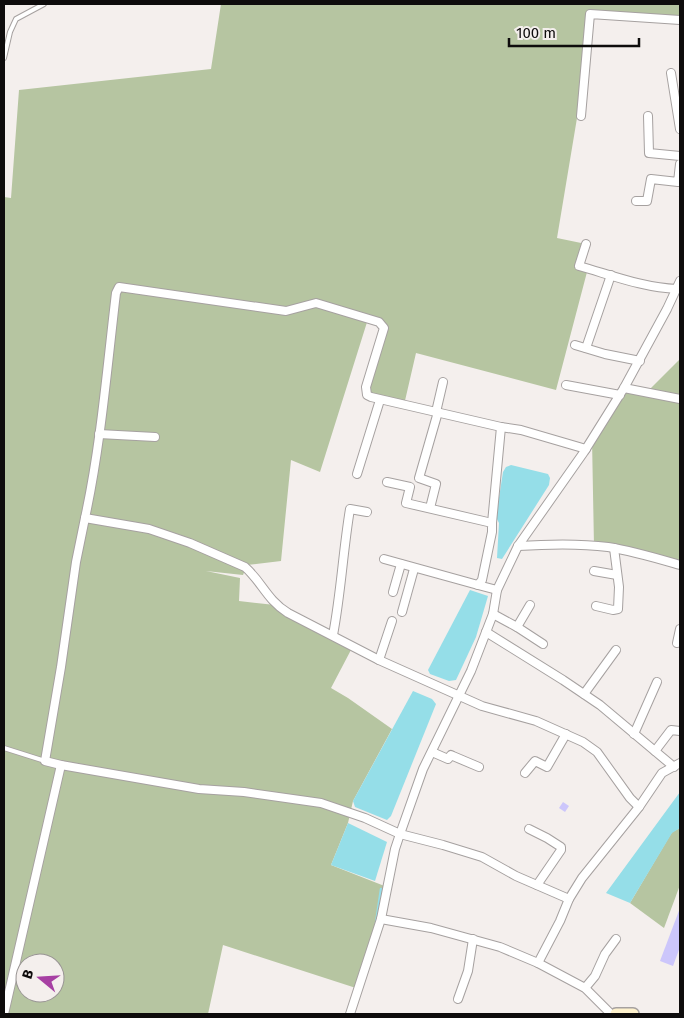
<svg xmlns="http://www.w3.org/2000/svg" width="684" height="1018" font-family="'Fira Sans',sans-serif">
  <rect width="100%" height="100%" fill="#f4efed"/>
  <g fill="#b6c5a1" fill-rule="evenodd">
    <path d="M221 4H680V20L590 14 577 118 557 238 586 244 579 266 587 272 556 390 416 353 404 405 367 395 382 325 368 319 320 472 291 460 281 561 247 565 243 575 206 571 240 578 239 601 275 605 352 648 331 688 348 698 392 729 353 801 348 823 331 865 387 887 359 989 223 945 208 1014H4V197L11 198 19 90 211 69ZM25 963H55V993H25Z"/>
    <polygon points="680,359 680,564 594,546 592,439 624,388 647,392"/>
    <polygon points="680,828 680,885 664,928 630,903 672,832"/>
  </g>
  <g fill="#95dee8">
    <polygon points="511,465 548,474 550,478 549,485 502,559 497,558 499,523 496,517 503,472 506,467"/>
    <polygon points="470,590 488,596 476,637 456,680 449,681 430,674 428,670"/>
    <polygon points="413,691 432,699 436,704 391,816 387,820 355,807 353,801"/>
    <polygon points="680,792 680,828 672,833 630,903 606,893"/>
    <polygon points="348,823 387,842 375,881 331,865"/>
  </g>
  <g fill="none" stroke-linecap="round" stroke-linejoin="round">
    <polyline stroke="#95dee8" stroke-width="2.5" points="376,923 381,889"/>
  </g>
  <g fill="#ccc6fb">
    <polygon points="563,802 569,806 565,812 559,808"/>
    <polygon points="680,908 680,947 673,966 660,961"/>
  </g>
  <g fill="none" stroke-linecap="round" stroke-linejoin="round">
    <defs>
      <g id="lane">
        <polyline points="4,58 10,32 16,19 44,4"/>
        <polyline points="4,748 45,761"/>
      </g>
      <g id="street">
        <polyline points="671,73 680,129"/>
        <polyline points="581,116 590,14 680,20"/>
        <polyline points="648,116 649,153 680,156"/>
        <polyline points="636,201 647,201 651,179 678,182 680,164"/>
        <path d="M586 244 579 266C611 275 644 288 677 289"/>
        <polyline points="575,345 605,354 640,361"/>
        <polyline points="586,348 611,275"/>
        <polyline points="566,385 620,395"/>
        <polyline points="624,388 680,399"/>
        <polyline points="436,412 443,382"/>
        <polyline points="99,434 155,437"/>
        <polyline points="357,474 380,400"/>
        <polyline points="430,508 436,484 419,478 438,412"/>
        <path d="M85 518C101 444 107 368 116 293L119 287 286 311 316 303 379 322 384 328 366 387 367 395 371 397 501 427 521 430 586 449"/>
        <polyline points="492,523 501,427"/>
        <path d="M518 546C548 544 578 543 608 547 633 551 656 558 680 565"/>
        <polyline points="384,559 478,585 482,580 492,532 492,523 406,503 410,487 387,482"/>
        <polyline points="594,571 617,575"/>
        <polyline points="478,585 497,590"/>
        <polyline points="393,592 401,564"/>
        <polyline points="596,606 613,610 618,609 619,587 614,548"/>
        <polyline points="402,612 414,569"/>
        <polyline points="493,614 517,627 543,644"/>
        <polyline points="517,627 530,605"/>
        <polyline points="486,632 563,680 600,705 674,767"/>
        <path d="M333 635C341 593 343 551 350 509L367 512"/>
        <polyline points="677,643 680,629"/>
        <polyline points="379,660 392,621"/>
        <polyline points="584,694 616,650"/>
        <polyline points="634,734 657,682"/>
        <polyline points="655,751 671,730 680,731"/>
        <polyline points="432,752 448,759 451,755 453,756 479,767"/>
        <polyline points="525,773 535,761 547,767 566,734"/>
        <polyline points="529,829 547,838 561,847 561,850 537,885"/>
        <path d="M569 899 516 876 482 857 443 845 400 834 365 818 321 803 244 792 199 789 61 765 45 761 61 667 76 562 85 518 149 529 190 543 245 567C262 582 267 600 288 613L379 660 482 706 536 721 583 742 597 752 630 798 639 807"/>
        <polyline points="381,919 431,928 500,947 538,963 585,988 611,1014"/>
        <polyline points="538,963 560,921 569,899 582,878 639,807 662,773 680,763"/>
        <polyline points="585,988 595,976 605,954 616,939"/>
        <polyline points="458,999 468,971 473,939"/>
        <polyline points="4,1014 61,765"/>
        <polyline points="350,1014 381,919 395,849 400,834 423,769 471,671 493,614 497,590 518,546 584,452 624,388 667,309 680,281"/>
      </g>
      <polyline id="secondary" points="616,1014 633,1014"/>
    </defs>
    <use href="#lane" stroke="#a6a1a0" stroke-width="6"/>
    <use href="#street" stroke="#a6a1a0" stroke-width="10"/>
    <use href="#secondary" stroke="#a6a1a0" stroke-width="14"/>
    <use href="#lane" stroke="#fff" stroke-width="4"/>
    <use href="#street" stroke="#fff" stroke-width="8"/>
    <use href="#secondary" stroke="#fef1cc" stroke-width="11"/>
  </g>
  <rect width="684" height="1018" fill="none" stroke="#0e0c0c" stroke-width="10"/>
  <g transform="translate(40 978) rotate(288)"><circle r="24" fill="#f4efed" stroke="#989493"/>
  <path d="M0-4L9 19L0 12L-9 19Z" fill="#a740a3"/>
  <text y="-8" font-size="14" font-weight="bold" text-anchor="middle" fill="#0e0c0c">B</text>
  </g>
  <path d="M509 38v8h130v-8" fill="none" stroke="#0e0c0c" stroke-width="2.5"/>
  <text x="516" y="38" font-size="15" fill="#0e0c0c" stroke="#f4efed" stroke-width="4" paint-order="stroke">100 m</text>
</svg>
